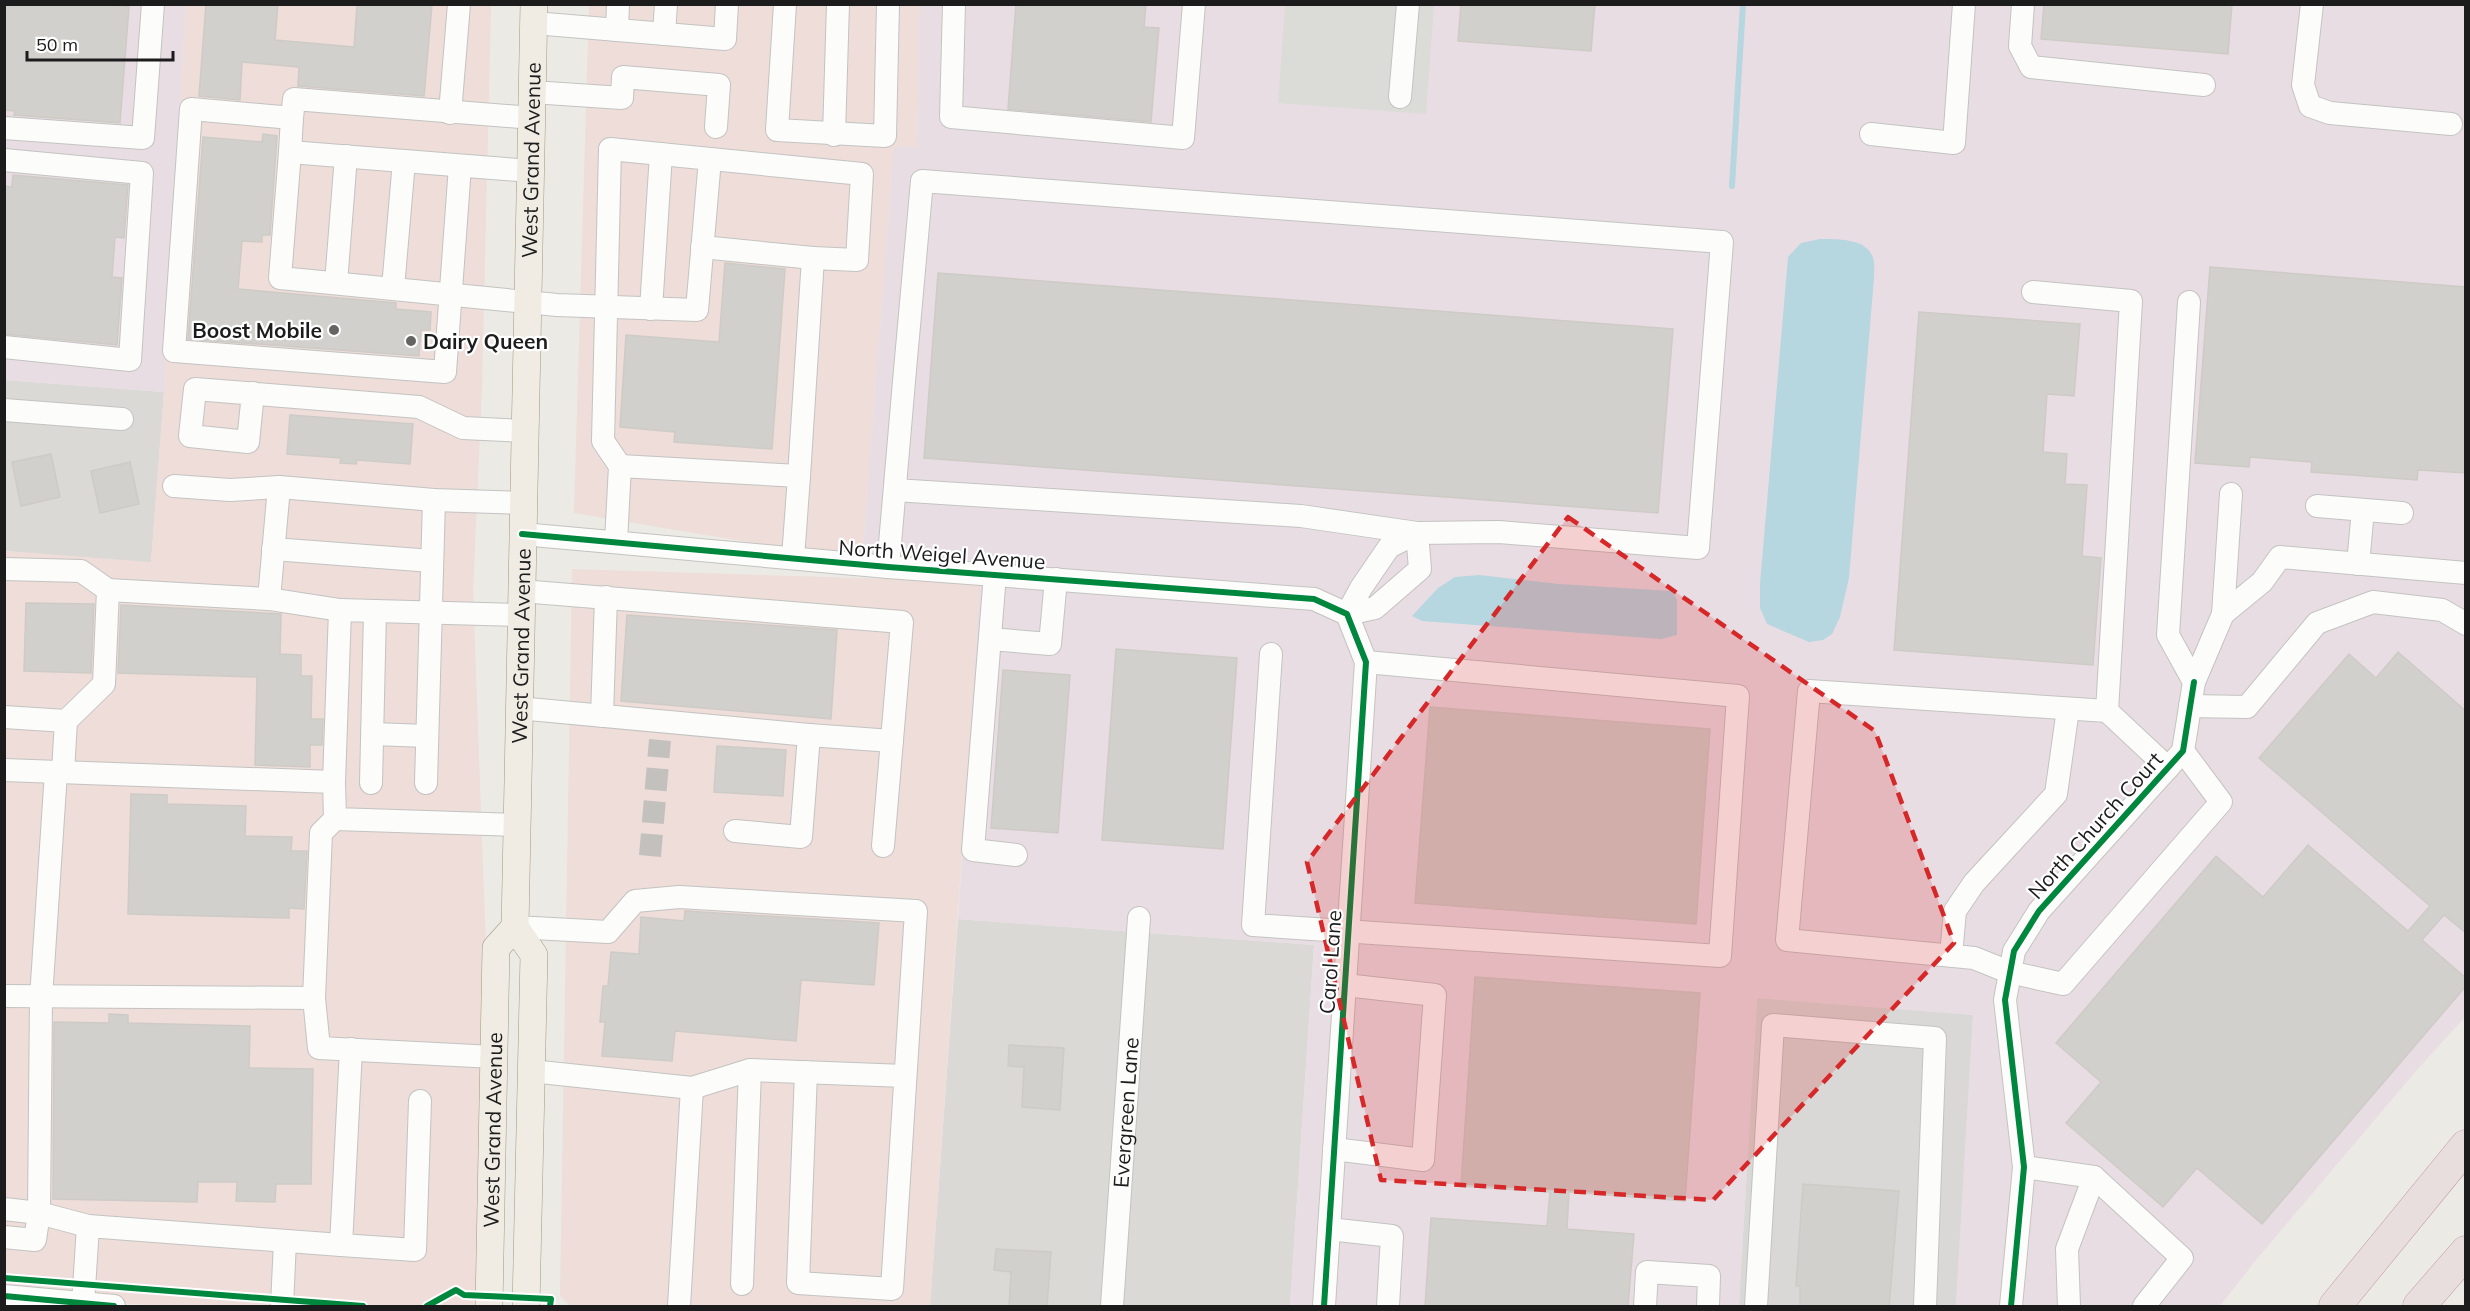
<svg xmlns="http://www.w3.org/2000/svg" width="2470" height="1311" font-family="Mulish,sans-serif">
  <rect width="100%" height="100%" fill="#ebeae5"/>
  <g fill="#dad9d6">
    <polygon points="4,380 164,392 151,563 5,551"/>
    <polygon points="958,919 1314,945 1290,1306 930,1306"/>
  </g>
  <g fill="#eeddd9">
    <polygon points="186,5 491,5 482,387 473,592 499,1306 158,1306 5,1293 4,551 151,562 164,392"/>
    <polygon points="589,5 920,5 917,148 894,146 862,561 574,513"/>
    <polygon points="572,569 981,582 930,1306 589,1306 569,1305 560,1296"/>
  </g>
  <g fill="#e9dde4">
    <polygon points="4,5 186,5 164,392 5,380"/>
    <polygon points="920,5 2465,5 2465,1017 2416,1071 2256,1260 2220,1306 1956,1306 1973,1015 1757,998 1739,1306 1290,1306 1314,945 958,919 981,570 862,561 894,146 917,147"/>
  </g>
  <polygon fill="#d9d8d6" points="1757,998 1973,1015 1956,1306 1739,1306"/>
  <polygon fill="#dbdbd8" points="1285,5 1434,5 1426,114 1278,103"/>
  <g fill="#b6d6e0">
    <path d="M1820 239C1837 239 1867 238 1873 258 1875 264 1874 272 1874 278L1849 578 1840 617 1832 634 1823 640 1809 642 1767 624 1760 608V584L1788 257 1801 243Z"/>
    <polygon points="1479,575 1559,584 1672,591 1677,600 1677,635 1661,639 1422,621 1412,616 1438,588 1455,577"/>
  </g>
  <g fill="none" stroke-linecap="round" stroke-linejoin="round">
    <polyline stroke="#b6d6e0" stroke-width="6" points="1732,186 1743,4"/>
  </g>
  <g fill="#d1d0cc" stroke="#cecbc6" stroke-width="1.5">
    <polygon points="4,4 101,4 129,7 120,123 14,115 15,111 4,110"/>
    <polygon points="206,4 278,4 275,40 354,47 357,4 432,4 424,96 298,86 299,67 242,62 240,100 199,96"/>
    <polygon points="1016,4 1146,4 1144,27 1159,28 1151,122 1008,109"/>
    <polygon points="1461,4 1595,4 1591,51 1458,41"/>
    <polygon points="2044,4 2232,4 2228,54 2041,39"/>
    <polygon points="263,134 277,136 270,235 262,235 262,242 242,241 238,289 396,303 396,309 431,312 430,330 421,330 419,356 188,339 203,137 262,142"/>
    <polygon points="13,175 128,185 124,238 115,237 112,277 122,278 117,345 4,334 4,186 12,187"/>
    <polygon points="725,263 785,269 772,449 674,442 675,432 620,427 626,335 719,342"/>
    <polygon points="2210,267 2466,287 2466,473 2418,470 2417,480 2311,472 2312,462 2250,457 2249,467 2195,463"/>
    <polygon points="938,273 1673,329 1658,513 924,458"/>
    <polygon points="1919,312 2080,324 2074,396 2047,394 2043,452 2067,454 2065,484 2087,485 2082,556 2101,558 2093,665 1894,650"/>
    <polygon points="290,415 413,424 410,464 357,460 356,464 340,463 341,458 287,454"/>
    <polygon points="51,454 60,497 21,506 12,462"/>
    <polygon points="130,462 139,504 100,513 91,471"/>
    <polygon points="26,603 94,604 91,673 24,671"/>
    <polygon points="121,605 281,614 280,654 301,655 301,676 312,676 311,719 323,719 322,745 310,745 310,767 255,765 257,677 118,673"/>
    <polygon points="627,615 837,630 831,719 621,701"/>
    <polygon points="1116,649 1237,658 1223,849 1102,840"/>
    <polygon points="2398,652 2466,711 2466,933 2444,915 2422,940 2466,978 2466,986 2262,1224 2197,1168 2163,1207 2066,1123 2101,1082 2056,1043 2216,856 2263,897 2308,845 2408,931 2430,906 2259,758 2349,654 2376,678"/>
    <polygon points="1003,670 1070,675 1058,833 991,828"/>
    <polygon points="1430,707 1710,729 1696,924 1415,903"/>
    <polygon points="717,746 786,750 783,796 714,792"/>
    <polygon points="131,794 167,795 167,804 246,806 245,836 292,837 291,851 307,851 304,909 289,908 289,918 128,914"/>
    <polygon points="685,911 879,923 874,985 801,980 796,1041 675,1031 672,1061 602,1056 605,1022 600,1022 603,986 608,986 611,952 639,954 641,917 684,921"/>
    <polygon points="1475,977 1700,993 1685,1201 1569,1192 1567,1229 1634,1234 1628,1306 1425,1306 1431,1218 1547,1226 1550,1192 1461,1186"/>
    <polygon points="109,1014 128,1015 128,1023 250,1026 249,1068 313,1069 311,1184 276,1184 275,1202 236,1201 237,1182 198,1182 197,1202 53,1199 54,1022 109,1023"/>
    <polygon points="1009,1045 1064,1048 1060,1110 1022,1107 1024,1067 1008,1066"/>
    <polygon points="1803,1184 1899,1191 1889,1306 1800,1306 1800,1286 1796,1286"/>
    <polygon points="996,1249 1051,1252 1047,1306 1009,1306 1011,1272 994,1270"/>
  </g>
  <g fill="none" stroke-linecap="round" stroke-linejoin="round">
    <polyline stroke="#c2c1bd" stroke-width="22" stroke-dasharray="22 11" stroke-linecap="butt" points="650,856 660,740"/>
    <defs>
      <g id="minor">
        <polyline points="785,4 777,130 885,136 888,4"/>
        <polyline points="954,4 951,117 1183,138 1194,4"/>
        <polyline points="2023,4 2020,46 2031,67 2204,85"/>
        <polyline points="2312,4 2303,85 2310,106 2330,113 2451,124"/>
        <polyline points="534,23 725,39 727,4"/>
        <polyline points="617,30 618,4"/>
        <polyline points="664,34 666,4"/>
        <polyline points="532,92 622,98 623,77 719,85 716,127"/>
        <polyline points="1400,97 1408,4"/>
        <polyline points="450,113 459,4"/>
        <polyline points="292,118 294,99 532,118"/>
        <polyline points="4,128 143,138 153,4"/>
        <polyline points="1871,134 1954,143 1964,4"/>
        <polyline points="834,135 838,4"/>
        <polyline points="290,152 292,118 191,109 174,351 445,372 460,166"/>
        <polyline points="4,160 142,173 130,360 4,347"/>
        <polyline points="531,171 290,152 280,278 557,305 697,310 710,159"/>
        <polyline points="702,247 813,258"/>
        <polyline points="336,283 346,156"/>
        <polyline points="393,288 404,161"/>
        <polyline points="2033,292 2131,301 2107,711"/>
        <polyline points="2189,302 2168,635 2194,682"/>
        <polyline points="651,309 661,154"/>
        <polyline points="253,393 248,442 190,436 195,389 419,407 463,428 525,431"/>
        <polyline points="4,410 122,419"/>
        <polyline points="620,466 603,441 610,149 862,174 857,260 813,258 799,476"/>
        <polyline points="174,486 230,490 279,487 434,500 523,503"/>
        <polyline points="2317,506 2402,513"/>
        <polyline points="522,534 888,567 1314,599 1347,614 1366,662 1324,1306"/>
        <polyline points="616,542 620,466 799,476 793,558"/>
        <polyline points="273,549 432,561"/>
        <polyline points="2358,564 2363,510"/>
        <path d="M888 567C899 438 910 310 922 181L1722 242 1698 548 1499 532 1417 533 1301 516 895 490"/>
        <polyline points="4,569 81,571 108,590 104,684 66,721 63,772"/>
        <polyline points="995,574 973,850 1016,855"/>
        <polyline points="108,590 269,599 340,610"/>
        <polyline points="521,591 902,622 883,846"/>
        <polyline points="269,599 279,487"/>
        <polyline points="1347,614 1375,608 1420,569 1417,533"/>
        <polyline points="1347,614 1361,588 1389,547 1417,533"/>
        <polyline points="2223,614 2262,582 2280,557 2466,573"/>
        <polyline points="990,639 1050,644 1056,579"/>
        <polyline points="1271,654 1253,925 1720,956 1738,696 1366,662"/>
        <polyline points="2190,706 2247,707 2317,623 2373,602 2442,610 2466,624"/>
        <polyline points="518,708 809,735 801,837 735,831"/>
        <polyline points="602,716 606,597"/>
        <polyline points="4,717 66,721"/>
        <polyline points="373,734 427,736"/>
        <polyline points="809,735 892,741"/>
        <polyline points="2168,768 2107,711 1809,691 1787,940 1974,958 2009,972 2063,984 2221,802 2183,751"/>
        <polyline points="4,770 334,782 335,819 516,825"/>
        <polyline points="334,782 340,610 521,615"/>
        <polyline points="371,783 375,611"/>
        <polyline points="426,783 434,500"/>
        <polyline points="515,927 608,932 635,901 679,897 916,911 892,1289 798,1283 806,1072"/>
        <polyline points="1951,955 1955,911 1974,883 2056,794 2068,709"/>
        <polyline points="4,996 314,998 319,1048 494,1057"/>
        <polyline points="314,998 321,833 335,819"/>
        <polyline points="351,1049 341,1245 415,1250 420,1101"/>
        <polyline points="531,1071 692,1088 679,1306"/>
        <polyline points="692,1088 750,1070 905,1076"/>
        <polyline points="1334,1149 1423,1160 1435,995 1345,985"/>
        <polyline points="2024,1167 2094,1177 2182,1258 2144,1306"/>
        <polyline points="4,1209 39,1213 88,1226"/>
        <polyline points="1329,1229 1392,1236 1388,1306"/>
        <polyline points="4,1237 35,1240 39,1213 41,998 56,772"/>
        <polyline points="742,1284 750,1070"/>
        <polyline points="4,1296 114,1306"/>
        <polyline points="83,1304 88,1226 341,1245"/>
        <polyline points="282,1306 285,1241"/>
        <path id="s1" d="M1112 1306 1139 918"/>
        <polyline points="1645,1306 1647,1272 1709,1276 1708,1306"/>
        <polyline points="1756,1306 1773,1025 1935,1038 1925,1306"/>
        <polyline points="2011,1306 2024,1167 2005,1000 2014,951 2039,911 2183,751 2194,682 2223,614 2231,494"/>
        <polyline points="2069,1306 2067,1249 2094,1177"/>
      </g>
      <g id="major">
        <path id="s2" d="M489 1306 496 948 515 927"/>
        <path id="s3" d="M526 1306 534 955 515 927 534 4"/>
      </g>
      <g id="highway">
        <polyline points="2335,1306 2466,1146"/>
        <polyline points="2419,1306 2466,1252"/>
      </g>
    </defs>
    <use href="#minor" stroke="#c3c3c1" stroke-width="24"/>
    <use href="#major" stroke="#a19981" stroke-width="28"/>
    <use href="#highway" stroke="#c19ca5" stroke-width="33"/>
    <use href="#minor" stroke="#fcfcfb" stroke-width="22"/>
    <use href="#major" stroke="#f0ece3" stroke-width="27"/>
    <use href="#highway" stroke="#e9dede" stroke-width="32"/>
    <defs>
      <g id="cycleway">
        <polyline points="522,534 888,567 1314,599 1347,614 1366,662 1324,1306"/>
        <polyline points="4,1278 363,1306"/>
        <polyline points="4,1296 114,1306"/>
        <polyline points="427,1306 456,1290 464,1295 551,1299 550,1306"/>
        <polyline points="2011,1306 2024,1167 2005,1000 2014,951 2039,911 2183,751 2194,682"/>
      </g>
    </defs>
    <use href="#cycleway" stroke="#fff" stroke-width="10"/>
    <use href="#cycleway" stroke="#00873e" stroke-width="6"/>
  </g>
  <path fill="#d62828" fill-opacity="0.2" stroke="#d62828" stroke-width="4.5" stroke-dasharray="12 8" stroke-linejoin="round" d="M1568 517 1875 731 1954 943 1713 1200 1381 1180 1307 862Z"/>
  <g fill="#646462" stroke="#fff" stroke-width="2">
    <circle cx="334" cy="330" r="6"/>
    <circle cx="411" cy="341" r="6"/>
  </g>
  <g text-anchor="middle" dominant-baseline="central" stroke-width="4.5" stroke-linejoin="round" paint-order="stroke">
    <g font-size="21" fill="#1c1c1c" stroke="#fff">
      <text stroke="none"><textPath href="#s3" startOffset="1152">West Grand Avenue</textPath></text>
      <text transform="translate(942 554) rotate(4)">North Weigel Avenue</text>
      <text stroke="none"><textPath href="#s3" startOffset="666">West Grand Avenue</textPath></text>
      <text transform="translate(2095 825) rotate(-48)">North Church Court</text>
      <text transform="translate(1330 962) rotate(-86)">Carol Lane</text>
      <text stroke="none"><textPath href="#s1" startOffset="194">Evergreen Lane</textPath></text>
      <text stroke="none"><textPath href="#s2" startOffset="176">West Grand Avenue</textPath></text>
    </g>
    <g font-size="21" font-weight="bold" fill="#1c1c1c" stroke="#fff" text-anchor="end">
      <text x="322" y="330">Boost Mobile</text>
      <text x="423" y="341" text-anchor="start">Dairy Queen</text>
    </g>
  </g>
  <rect width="2470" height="1311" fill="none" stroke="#1c1c1c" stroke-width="12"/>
  <path d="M27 51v9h146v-9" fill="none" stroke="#1c1c1c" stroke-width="3"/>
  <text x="36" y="51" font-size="18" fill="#1c1c1c" stroke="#ffffff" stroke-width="4.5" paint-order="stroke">50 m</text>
</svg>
